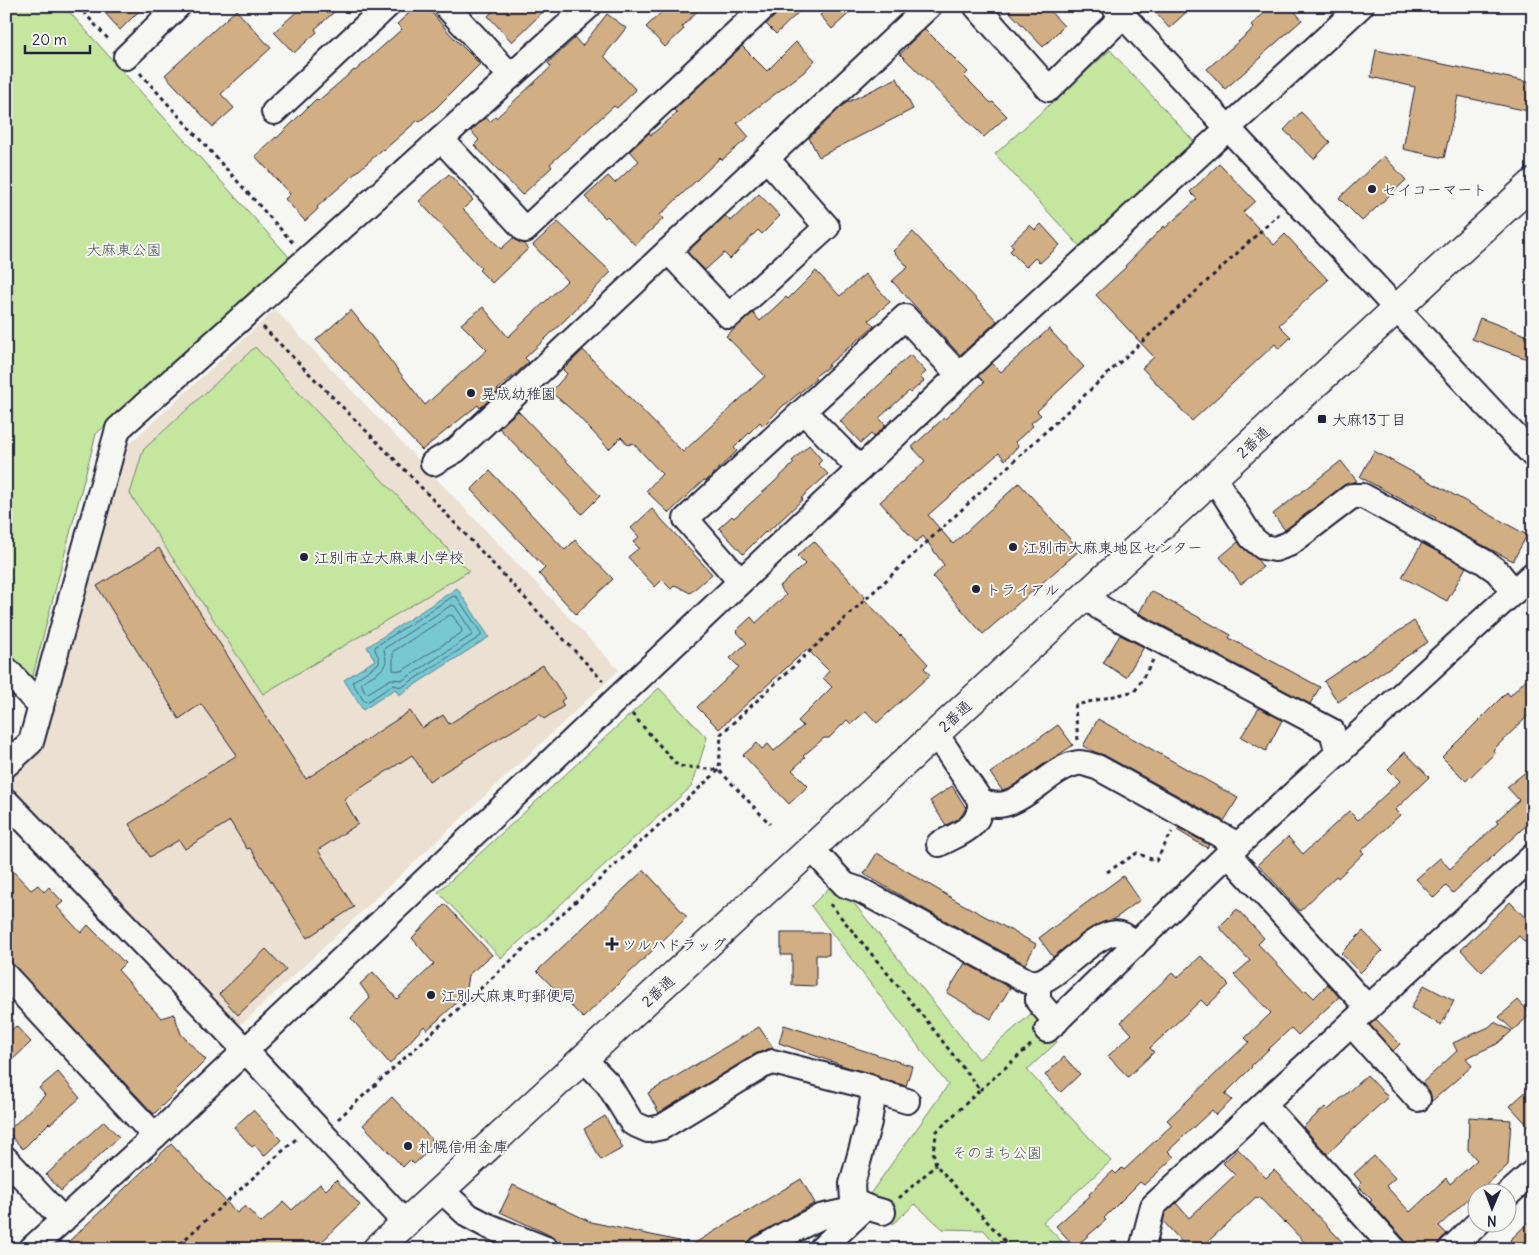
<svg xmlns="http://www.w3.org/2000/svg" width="1539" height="1255" font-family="Delius,'Klee One',sans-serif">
  <rect width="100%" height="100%" fill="#f6f6f2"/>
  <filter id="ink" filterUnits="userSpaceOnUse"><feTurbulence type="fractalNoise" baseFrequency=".02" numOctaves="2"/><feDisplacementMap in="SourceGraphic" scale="10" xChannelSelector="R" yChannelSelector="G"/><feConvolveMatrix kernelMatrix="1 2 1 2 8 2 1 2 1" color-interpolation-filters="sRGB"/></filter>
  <g filter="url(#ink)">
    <g fill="#ebe0d1">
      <polygon points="275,310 619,670 243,1023 232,1024 6,781 42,748 128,445"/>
      <polygon points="985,1240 993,1249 947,1249 955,1241"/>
    </g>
    <g fill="#c4e69f" stroke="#73846d">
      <polygon points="6,6 64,6 290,258 96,434 32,679 6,653"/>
      <polygon points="1110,50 1199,147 1085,252 995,154"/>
      <polygon points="255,347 469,571 263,694 130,494 143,450"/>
      <polygon points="659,688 707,738 692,786 501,958 438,892"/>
      <polygon points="836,881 979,1059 1032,1013 1057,1042 1027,1070 1111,1161 1043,1222 1069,1249 1000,1249 984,1230 943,1229 915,1204 893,1224 870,1194 948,1085 811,906"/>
    </g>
    <polygon fill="#78c8d2" stroke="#568696" points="457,588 489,637 399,695 395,689 363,710 344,680 375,660 367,647"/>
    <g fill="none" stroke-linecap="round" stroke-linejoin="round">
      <g stroke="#446477" stroke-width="1">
        <path d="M454 596 457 597 481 633V636L402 687 393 685 367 702 364 701 352 682 379 663C381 656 374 653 375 647Z"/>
        <path d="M452 605 455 606 472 632V635L403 680 391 679 368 693 365 692 361 683C368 677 385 672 386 661 386 657 384 653 384 649Z"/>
        <polygon points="450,615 453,616 462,630 461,633 402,671 393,670 393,652"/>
      </g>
    </g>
    <g fill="#d2ae84" stroke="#22223b">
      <polygon points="99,6 144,6 120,30"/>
      <polygon points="303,6 341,6 315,29 317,32 294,53 274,32"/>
      <polygon points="417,6 426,6 451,35 480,64 436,108 419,122 418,120 384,150 383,149 317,207 318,209 305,221 285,199 290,194 255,156 276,137 277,138 316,99 318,101 354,70 355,71 402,29 397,24"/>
      <polygon points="498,6 549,6 512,42 488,16"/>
      <polygon points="668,6 702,6 682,27 684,29 665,47 646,27"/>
      <polygon points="778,6 805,6 776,34 766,24 775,16 778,10"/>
      <polygon points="830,6 857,6 832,29 820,15"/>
      <polygon points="1004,6 1045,6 1064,26 1043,47"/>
      <polygon points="1150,6 1193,6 1169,28"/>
      <polygon points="1272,6 1290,6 1302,20 1261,56 1262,57 1225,89 1207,69 1254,28 1251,25"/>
      <polygon points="236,10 271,48 221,94 234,108 213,127 165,75"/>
      <polygon points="607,14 626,28 604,56 636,90 617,108 614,106 550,164 552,167 522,195 474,145 479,140 471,131 486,117 490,122 495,117 496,118 551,67 548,63 575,38 582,46"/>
      <polygon points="925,29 968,72 964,76 991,103 993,102 1007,116 984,137 900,54 908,47 907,46"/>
      <polygon points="796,42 815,60 804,72 737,123 749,137 722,160 720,158 660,215 663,219 635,245 607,216 605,218 585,197 608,176 615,183 639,161 630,151 649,133 651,135 677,113 674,110 742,46 767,71"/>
      <polygon points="1376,50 1533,83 1533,112 1458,96 1444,158 1403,149 1415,87 1371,77"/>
      <polygon points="897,78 913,109 819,157 809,138 844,104"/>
      <polygon points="1301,112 1330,142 1314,159 1284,130"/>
      <polygon points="1384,156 1406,180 1362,221 1339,198"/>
      <polygon points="1219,164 1255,201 1243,212 1274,245 1285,234 1328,280 1279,325 1291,337 1279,349 1275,344 1192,421 1142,368 1154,357 1096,295 1126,267 1125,266 1164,226 1165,228 1197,199 1190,192"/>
      <polygon points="449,174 473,200 463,209 501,249 513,238 523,243 528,249 492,283 479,270 481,268 419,201"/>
      <polygon points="759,194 780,216 762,234 758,230 730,259 724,253 705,270 687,252 725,216 731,221"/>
      <polygon points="558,222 611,272 566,319 525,358 529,362 497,390 499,391 480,408 478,405 422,450 316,340 351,310 425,405 487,350 461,324 483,307 508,337 567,281 533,245"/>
      <polygon points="1041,224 1060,245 1040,263 1035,258 1026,267 1010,251 1014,247 1010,244 1030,225 1035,230"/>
      <polygon points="913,232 997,321 960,355 892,281 908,267 893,251"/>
      <polygon points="816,271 840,296 865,274 890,302 869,320 874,326 828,365 829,366 814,377 816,379 786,404 785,404 763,426 760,422 734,448 737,451 706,481 704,480 688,495 669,513 646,491 662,474 633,443 628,445 621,437 609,449 573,411 551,392 567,374 563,370 583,350 683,452 765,376 726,336 753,313 760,321 786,297 788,299"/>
      <polygon points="1480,318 1533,338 1533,361 1472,339"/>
      <polygon points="1050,328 1050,330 1084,367 1037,411 1041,415 1031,423 1033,426 1015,442 1018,446 1005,460 999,453 928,515 953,544 1019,483 1080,550 983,634 933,577 944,565 923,536 916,542 880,502 925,461 912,447 944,418 945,419 984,382 978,376 992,363 1001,372"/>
      <polygon points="910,355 926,372 920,377 924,381 910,393 909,391 879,418 886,425 874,437 871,434 861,443 840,421 892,373 891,372"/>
      <polygon points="518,411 600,496 582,514 499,428"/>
      <polygon points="809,445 822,460 818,464 828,474 801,498 803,499 781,520 766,533 765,532 743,554 719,528 732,516 734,518 771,485 794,463 792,461"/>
      <polygon points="1374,451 1527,535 1513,561 1435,520 1436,518 1360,477"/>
      <polygon points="1341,461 1357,481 1344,485 1285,530 1273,514"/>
      <polygon points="490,471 565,550 575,540 613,579 576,614 539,574 545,568 471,490"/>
      <polygon points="652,509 712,574 690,593 675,585 671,589 662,580 655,587 628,557 639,548 633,542 639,537 631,528"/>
      <polygon points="814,541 865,597 863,598 900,636 901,635 928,664 924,668 930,675 877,723 866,711 851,724 847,720 829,738 824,738 803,756 805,758 792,770 808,786 789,804 743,755 757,743 762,749 768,744 774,751 803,726 798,721 832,687 823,678 829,671 807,649 719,729 697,707 739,667 730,658 747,643 736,631 751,617 756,623 786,595 779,587 805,564 797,556"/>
      <polygon points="1238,542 1243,548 1257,559 1263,567 1241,584 1220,557"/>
      <polygon points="1422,543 1466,567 1447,601 1402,577"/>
      <polygon points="159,548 306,779 410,711 422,728 443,715 449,724 543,665 565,698 561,701 564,706 544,719 540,714 429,781 412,755 344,799 358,824 318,850 354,907 307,938 250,848 247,849 230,821 185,849 179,840 150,857 129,824 237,755 201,704 179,719 97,586"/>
      <polygon points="1151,591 1231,635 1229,638 1320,687 1310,704 1139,613"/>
      <polygon points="1414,621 1428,642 1338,702 1324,681"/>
      <polygon points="1120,635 1144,647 1126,677 1103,663"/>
      <polygon points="1533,672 1533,711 1493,750 1495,753 1466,781 1442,757 1507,692 1510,696"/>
      <polygon points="1259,708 1282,720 1266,751 1241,737"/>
      <polygon points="1098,719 1238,798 1224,821 1104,755 1095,752 1083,746"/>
      <polygon points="1058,725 1073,745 1022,780 1011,787 1002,790 990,773"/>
      <polygon points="1405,752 1429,777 1395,810 1400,815 1361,851 1364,853 1338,878 1336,876 1300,911 1258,864 1288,837 1303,854 1349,811 1358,820 1400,781 1388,769"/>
      <polygon points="1533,766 1533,819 1453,893 1446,886 1434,898 1416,879 1440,858 1450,869 1498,823 1496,821 1519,800 1507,787"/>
      <polygon points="952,786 966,808 960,818 946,825 930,801"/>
      <polygon points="1179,828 1209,845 1207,848 1177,830"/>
      <polygon points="877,853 955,900 1036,944 1025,964 917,905 864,874"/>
      <polygon points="6,864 31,890 38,885 44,892 49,887 63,902 57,907 81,933 88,925 125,963 118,970 161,1018 174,1014 181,1034 206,1060 176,1090 177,1091 154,1114 6,957"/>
      <polygon points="644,870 687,917 583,1018 537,971"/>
      <polygon points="1123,876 1140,900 1113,920 1099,924 1085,932 1053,957 1039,938"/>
      <polygon points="1510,902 1533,926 1533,950 1519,936 1482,972 1461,950"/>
      <polygon points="445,904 492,955 468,975 465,995 427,1030 424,1026 390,1064 351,1018 370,998 360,984 373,972 397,999 434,964 412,938"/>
      <polygon points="1237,909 1264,938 1258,944 1304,992 1306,990 1314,998 1328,984 1339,997 1298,1035 1291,1028 1251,1066 1252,1067 1225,1094 1232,1100 1216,1115 1212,1110 1168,1151 1174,1157 1144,1185 1140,1182 1104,1218 1106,1220 1075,1247 1056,1226 1090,1196 1089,1194 1113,1171 1116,1174 1122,1168 1124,1170 1172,1125 1167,1120 1249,1042 1245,1038 1271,1013 1234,975 1250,961 1219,927"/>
      <polygon points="1363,931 1382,951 1360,973 1341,953"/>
      <polygon points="781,933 829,933 829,955 816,955 816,986 792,985 792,955 781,955"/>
      <polygon points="266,949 286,970 238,1015 219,994"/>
      <polygon points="1201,956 1229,985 1207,1006 1201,1000 1150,1048 1154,1052 1128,1077 1108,1056 1132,1034 1121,1022 1172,973 1177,978"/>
      <polygon points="965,963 1010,988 991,1019 947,993"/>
      <polygon points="1424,985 1454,1001 1441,1025 1411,1008"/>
      <polygon points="1518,1000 1531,1014 1513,1030 1499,1017"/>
      <polygon points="1376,1019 1400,1044 1393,1051 1370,1025"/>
      <polygon points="1494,1022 1512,1031 1497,1044 1466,1058 1472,1066 1431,1102 1431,1096 1422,1083 1457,1051 1453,1043 1489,1027"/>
      <polygon points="784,1025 912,1066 906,1086 880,1078 873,1074 850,1068 779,1043"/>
      <polygon points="16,1026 31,1042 6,1066 6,1035"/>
      <polygon points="759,1027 774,1049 768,1049 755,1054 659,1113 648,1093"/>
      <polygon points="1064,1057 1080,1074 1061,1092 1045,1075"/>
      <polygon points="58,1072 80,1098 50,1124 49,1123 23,1149 7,1132 45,1095 39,1088"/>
      <polygon points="1367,1075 1388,1097 1327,1154 1303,1127 1325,1107 1328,1110"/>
      <polygon points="1533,1085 1533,1131 1510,1106"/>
      <polygon points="392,1097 436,1144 414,1164 410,1160 403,1167 363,1125"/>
      <polygon points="253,1110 281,1140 264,1156 255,1145 252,1147 234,1127"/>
      <polygon points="605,1116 623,1148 601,1160 584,1129"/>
      <polygon points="1469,1117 1511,1120 1508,1165 1484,1187 1483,1185 1439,1226 1447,1234 1441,1239 1438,1245 1438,1249 1413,1249 1370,1202 1372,1200 1359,1187 1362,1184 1354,1174 1374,1156 1395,1178 1386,1186 1410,1212 1446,1178 1450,1184 1477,1160 1468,1150"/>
      <polygon points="104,1121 119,1137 61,1191 46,1175"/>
      <polygon points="171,1144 237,1213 245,1206 261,1223 284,1202 292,1210 320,1184 326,1190 336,1180 360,1205 314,1249 61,1249"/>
      <polygon points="1238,1149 1266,1178 1274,1170 1349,1249 1311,1249 1285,1222 1284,1223 1259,1197 1257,1198 1256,1197 1200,1249 1188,1249 1163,1221 1165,1213 1176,1203 1189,1218 1235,1175 1223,1163"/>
      <polygon points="801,1179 815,1203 753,1237 747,1244 740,1249 685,1249"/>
      <polygon points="513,1185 591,1222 679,1241 678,1249 579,1249 500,1212"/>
      <polygon points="1533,1218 1533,1249 1518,1249 1510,1240"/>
    </g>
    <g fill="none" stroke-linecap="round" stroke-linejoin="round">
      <defs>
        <g id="minor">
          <polyline points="446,6 511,76"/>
          <polyline points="976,6 1049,89 1123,16"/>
          <polyline points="1114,6 1533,455"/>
          <polyline points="126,57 178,6"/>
          <polyline points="274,112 387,6"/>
          <polyline points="441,139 525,230 765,6"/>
          <polyline points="668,251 729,316 827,227 767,159"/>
          <polyline points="803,411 860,469"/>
          <polyline points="433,463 456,450 929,6"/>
          <polyline points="1214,478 1252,538 1263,547 1275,549 1289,544 1352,496 1363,496 1483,561 1497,571 1514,592"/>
          <polyline points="740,581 686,519 905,317 959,375"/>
          <polyline points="1088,594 1099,607 1118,618 1332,731 1338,754"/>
          <polyline points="6,669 41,707"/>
          <path d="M936 734 980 800C1015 821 1045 768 1078 763 1084 762 1091 766 1097 767L1238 845"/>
          <polyline points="6,765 31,742 118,429 589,6"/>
          <polyline points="6,801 245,1050 405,1223"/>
          <path d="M939 844C960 833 982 828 980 800"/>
          <path d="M812 849 845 885 860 890 1027 981C1030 982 1035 983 1038 982 1061 977 1100 923 1123 935 1127 937 1131 942 1134 946"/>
          <polyline points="1228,854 1368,1008"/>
          <polyline points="6,976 155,1136"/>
          <polyline points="1038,982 1038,1001 1056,1022"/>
          <polyline points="1351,1024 1418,1099"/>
          <polyline points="1047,1030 1228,854 1533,574"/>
          <polyline points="584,1059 608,1084 632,1123 648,1130 662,1127 762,1066 773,1062 870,1087 873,1098 869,1122 852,1184 853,1201 866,1207"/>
          <polyline points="873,1098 882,1093 907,1101"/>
          <polyline points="1264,1105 1394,1249"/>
          <polyline points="6,1159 63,1220"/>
          <polyline points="441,1190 469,1216 488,1226 546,1249"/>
          <polyline points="1506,1196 1533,1172"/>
          <polyline points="31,1249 155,1136 959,375 1361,6"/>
          <polyline points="760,1249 784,1235 820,1217 866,1207"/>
          <polyline points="821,1249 866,1207 883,1212"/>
          <polyline points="1142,1249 1153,1206 1533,856"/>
          <polyline points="1451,1249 1479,1222"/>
        </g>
        <polyline id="major" points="377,1249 1533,183"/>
      </defs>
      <use href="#minor" stroke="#22223b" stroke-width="28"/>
      <use href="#major" stroke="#22223b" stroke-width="31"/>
      <g stroke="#22223b" stroke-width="3" stroke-dasharray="4 4" stroke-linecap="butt">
        <polyline points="78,6 110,41"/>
        <polyline points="140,73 293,243"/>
        <polyline points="263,327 404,469 603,681"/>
        <polyline points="632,714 678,766 719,770 770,824"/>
        <polyline points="1078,740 1075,708 1076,705 1135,691 1153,660"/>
        <polyline points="1107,872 1137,853 1156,861 1172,832"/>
        <polyline points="830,904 927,1021 980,1090 937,1131 933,1151 936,1165 1012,1249"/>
        <polyline points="980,1090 1032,1044"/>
        <polyline points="338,1119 719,770 721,734 1279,214"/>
        <polyline points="899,1198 936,1165"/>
        <polyline points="174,1249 296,1139"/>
      </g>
      <use href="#minor" stroke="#f6f6f2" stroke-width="24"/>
      <use href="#major" stroke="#f6f6f2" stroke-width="28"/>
    </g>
  </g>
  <g fill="#22223b" stroke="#f6f6f2" stroke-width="2">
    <circle cx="1372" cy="189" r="5"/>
    <circle cx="471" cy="393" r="5"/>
    <rect x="1317" y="414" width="10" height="10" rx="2.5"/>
    <circle cx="1013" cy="547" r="5"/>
    <circle cx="304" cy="557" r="5"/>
    <circle cx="976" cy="589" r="5"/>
    <path d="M609.5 936.5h5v5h5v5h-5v5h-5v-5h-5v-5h5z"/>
    <circle cx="431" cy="995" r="5"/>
    <circle cx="408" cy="1146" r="5"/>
  </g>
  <g text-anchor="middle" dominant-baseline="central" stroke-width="4" stroke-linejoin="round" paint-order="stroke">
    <g font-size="15" fill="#22223b" stroke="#f6f6f2" text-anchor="start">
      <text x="1382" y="189">セイコーマート</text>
      <text x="481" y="393">晃成幼稚園</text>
      <text x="1332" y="419">大麻13丁目</text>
      <text x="1023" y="547">江別市大麻東地区センター</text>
      <text x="314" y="557">江別市立大麻東小学校</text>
      <text x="986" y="589">トライアル</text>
      <text x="622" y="944">ツルハドラッグ</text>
      <text x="441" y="995">江別大麻東町郵便局</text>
      <text x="418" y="1146">札幌信用金庫</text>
    </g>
    <g font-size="15" fill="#4a5354" stroke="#f6f6f2">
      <text x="124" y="249">大麻東公園</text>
      <text x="997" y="1152">そのまち公園</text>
    </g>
    <g font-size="15" fill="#22223b" stroke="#f6f6f2">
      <text transform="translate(1253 442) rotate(-43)">2番通</text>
      <text transform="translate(955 716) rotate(-43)">2番通</text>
      <text transform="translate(658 991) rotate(-43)">2番通</text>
    </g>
  </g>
  <rect width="1539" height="1255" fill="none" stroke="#f6f6f2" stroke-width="25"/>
  <rect x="12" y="12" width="1514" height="1230" fill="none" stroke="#22223b" stroke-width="2" filter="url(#ink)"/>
  <g transform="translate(1492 1208) rotate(181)"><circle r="24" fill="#f6f6f2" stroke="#a1a1a9"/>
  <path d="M0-4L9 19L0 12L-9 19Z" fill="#22223b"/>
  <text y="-8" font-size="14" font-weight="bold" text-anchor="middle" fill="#22223b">N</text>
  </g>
  <path d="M25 45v8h65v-8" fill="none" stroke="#22223b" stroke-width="2.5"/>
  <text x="32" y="45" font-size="15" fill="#22223b" stroke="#f6f6f2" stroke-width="4" paint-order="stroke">20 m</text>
</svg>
